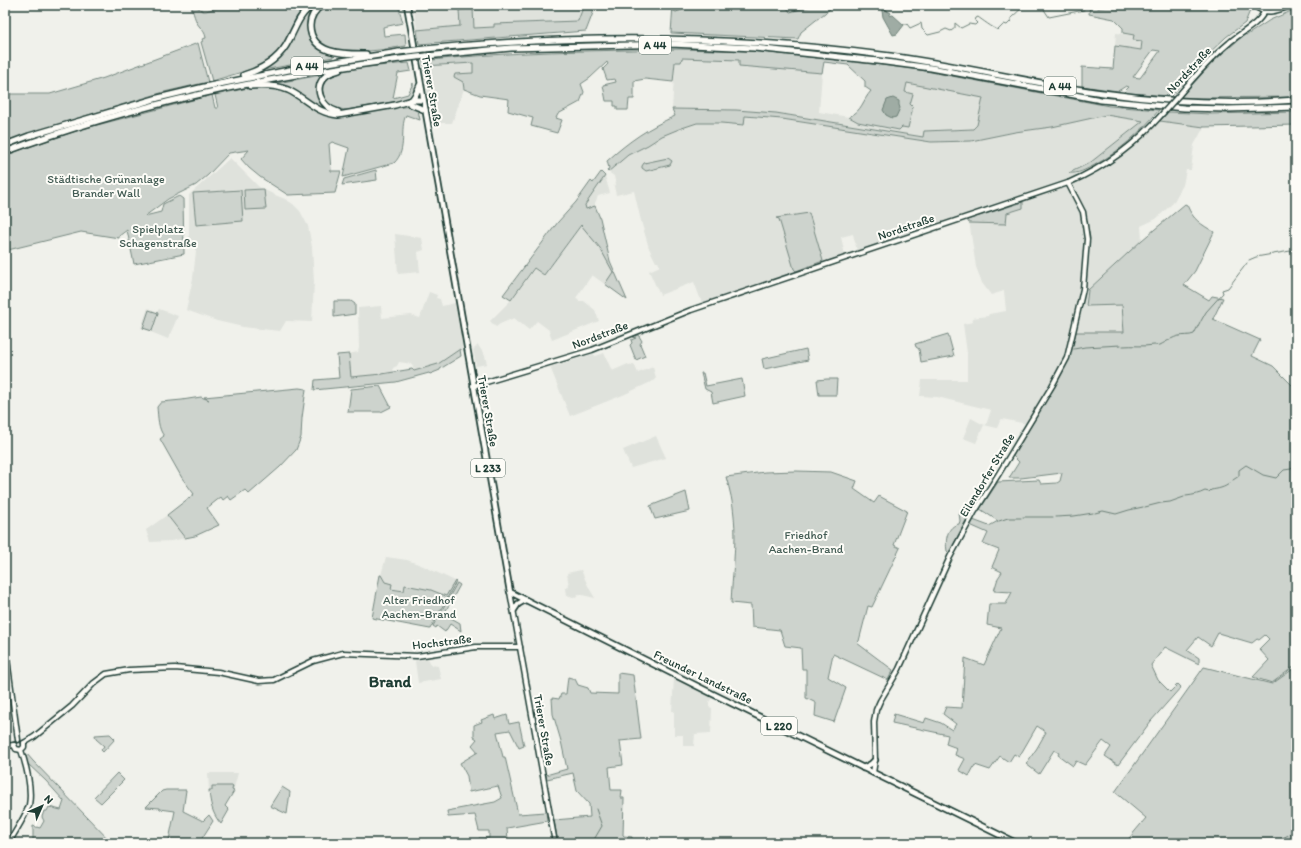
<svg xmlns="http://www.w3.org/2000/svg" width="1301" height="848" font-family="Itim,sans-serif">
  <rect width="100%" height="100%" fill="#f0f1eb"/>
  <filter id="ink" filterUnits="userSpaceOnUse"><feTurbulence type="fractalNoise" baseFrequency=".025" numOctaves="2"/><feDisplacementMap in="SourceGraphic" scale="8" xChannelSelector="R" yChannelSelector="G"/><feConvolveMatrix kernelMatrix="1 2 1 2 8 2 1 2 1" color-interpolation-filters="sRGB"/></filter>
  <g filter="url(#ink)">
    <g fill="#dfe2dc">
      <polygon points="413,5 584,5 578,21 494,24 494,27 474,28 473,9 460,26 417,30"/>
      <polygon points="1116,33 1134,35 1142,41 1141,50 1115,46"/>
      <polygon points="682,58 740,60 740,66 822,73 819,112 849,117 858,122 898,130 902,127 910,104 905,92 907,82 983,98 977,125 973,129 924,131 923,137 776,113 736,110 672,109 675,62"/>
      <polygon points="473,63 473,73 455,74 454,77 463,82 464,89 452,123 432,123 422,67"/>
      <polygon points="1106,115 1143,121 1091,162 1070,172 1076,174 1081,181 1107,167 1138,143 1160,121 1204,127 1194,145 1191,170 1186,170 1183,185 1173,203 1156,219 1141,226 1142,240 1088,290 1086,306 1122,305 1124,332 1072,332 1065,358 1055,377 1027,424 1002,419 1000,421 997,428 984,425 976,443 963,438 971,418 982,424 986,425 991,410 937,397 920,396 922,380 967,380 967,353 963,324 973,322 972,318 988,316 989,314 1006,311 1004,291 991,295 982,283 976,267 968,214 857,251 853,234 841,237 845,255 702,303 694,282 660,295 649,271 660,266 658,262 656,262 649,248 641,221 634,191 616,195 614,186 616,185 614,176 608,172 628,155 648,145 662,136 679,129 697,123 721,123 744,125 745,117 782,119 931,142 971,141 1015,132 1052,127"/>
      <polygon points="230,158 259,187 275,195 285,199 293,204 300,211 308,226 312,247 314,282 312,322 286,321 280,331 243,327 217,321 186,310 193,278 196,251 189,237 189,195"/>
      <polygon points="605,176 610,193 598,196 595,203 595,206 600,218 610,261 627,300 592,275 576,298 579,301 584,301 595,310 599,321 552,340 549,330 537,321 529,330 514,318 500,324 496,327 490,321 513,298 535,268 544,275 587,217 585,205"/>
      <polygon points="395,234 422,238 424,250 418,252 420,272 398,274"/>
      <polygon points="429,292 437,295 436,298 440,299 442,306 455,303 463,347 438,364 414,371 412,364 399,362 397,366 393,368 394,373 351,377 349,354 358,352 359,348 358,308 381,306 382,318 411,315 420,318"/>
      <polygon points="148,308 157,312 159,309 178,316 168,339 141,328"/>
      <polygon points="478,345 485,356 487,364 476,366 473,350"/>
      <polygon points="604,353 612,371 628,364 629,366 634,364 638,373 653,367 656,378 653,381 623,395 570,416 550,367 593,354 596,356"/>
      <polygon points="656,436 666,458 631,468 623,450"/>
      <polygon points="167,515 185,538 171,541 150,542 146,530"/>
      <polygon points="386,557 407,560 421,565 455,581 446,596 431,590 405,585 404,591 391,588 384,582 381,575"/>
      <polygon points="581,570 589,588 595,598 578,594 576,598 567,595 566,588 569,587 567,573"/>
      <polygon points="428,658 431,665 438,666 441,679 418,683 415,661"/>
      <polygon points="674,678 712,698 709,702 709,707 712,708 711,733 695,734 694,746 683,746 683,735 674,735 674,711 672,711"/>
      <polygon points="208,773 238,773 234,788 233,790 209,790"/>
    </g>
    <g fill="#cdd3cd" stroke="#768880" fill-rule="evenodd">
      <path d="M191 5H194L203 11H206L226 5H309L297 16 280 50 274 57 259 67 212 81 201 42 203 41 202 39 206 38C205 32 203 31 200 27 195 22 193 11 191 5Z"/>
      <path d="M317 5C298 25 308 48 333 55V57L263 70C266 67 270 65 273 62 285 48 300 11 317 5Z"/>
      <path d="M325 5H398L403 23 383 27 384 36 405 34 406 46C385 49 318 63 313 31 311 19 316 13 325 5Z"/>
      <polygon points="584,5 596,5 586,31 419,44 417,30 460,26 459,10 473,9 474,28 494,27 494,24 578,21"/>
      <polygon points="673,5 838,5 835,5 801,32 798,39 671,33"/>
      <path d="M1090 5H1249L1251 10 1249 13 1245 23 1226 37 1205 57 1171 96 1123 93 1129 87 1126 86 1118 91 1082 86V67L1113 69 1115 46 1141 50 1142 41 1133 40 1134 35 1123 33V28L1114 19 1089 14ZM1153 50 1160 51 1140 78 1133 77Z"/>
      <polygon points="1296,9 1296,97 1180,98 1213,62 1245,34 1247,35 1270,20"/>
      <polygon points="198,43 208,82 164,92 78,118 5,142 5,94 50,94 104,78"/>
      <path d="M680 49 750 51 857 62 915 69 1109 106 1159 110C1140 133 1119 152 1093 166 1084 170 1079 174 1069 173L1091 162 1143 121 1106 115 1052 127 1015 132 971 141 931 142 782 119 745 116 744 125 721 123H697L679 129 662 136 648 145 628 155 608 172 607 171 609 168 607 161C629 141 648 128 675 116L672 109 736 110 776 113 923 137 924 131 973 129 977 125 983 98 907 83 905 92 913 94 910 104 913 107 908 128 902 127 899 130 858 122 849 117C863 110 862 101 871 91L865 87V81L848 65 824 62 822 73 739 66V60L682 58 681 62H675L673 82 645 79 634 81V99H629L628 110H617V106H614V101H606L603 85 616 82 615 79 607 80 603 69 608 64 607 62 590 78 581 84 584 92 580 102 558 114 556 118 562 120 557 133 531 126 533 118 508 111 509 99 480 95 464 89 463 82 454 77 455 74 473 73V63L424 66 423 61C508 51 594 51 680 49Z"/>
      <path d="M409 63 411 71 398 73 393 98 408 94 413 83 414 95 410 99 347 110C337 109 328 107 323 97 318 86 329 75 339 72 347 69 358 68 366 67 381 66 395 64 409 63Z"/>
      <path d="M326 74 318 95C321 104 324 108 333 112H329L296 93 272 84Z"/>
      <path d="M253 87C271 87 283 89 299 98 311 106 314 111 329 115L412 106 418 110 420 120 406 115C399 129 408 150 394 163L343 177 349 148 332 142 329 144 331 171H341L335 193 288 195 260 177 249 168 241 159 249 150 229 153 208 175 196 185 168 199 145 216 161 212 163 204 179 196 183 199 184 254 134 264 127 230 119 236V238L81 232 8 250 5 241V155L82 129 212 95 215 108H218L215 95Z"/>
      <polygon points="1168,112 1211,114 1296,112 1296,125 1204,127 1160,121"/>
      <polygon points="668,158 672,161 670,165 646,171 642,168 642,166 644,163"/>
      <polygon points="376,170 377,180 342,185 344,179"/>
      <polygon points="601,172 605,176 585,205 586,209 595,206 600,218 610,261 627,300 605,284 613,272 600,248 581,225 544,275 534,268 511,300 503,295 558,222 576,202 591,181 593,183"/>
      <polygon points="264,189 266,209 245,210 244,190"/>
      <polygon points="241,190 243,221 196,225 193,193"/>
      <polygon points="1023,202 1023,208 1007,213 1006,224 969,223 967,220"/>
      <path d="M1185 204 1187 205C1193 220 1201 224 1214 232L1195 271 1184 285 1209 300 1212 296 1223 298 1213 319 1260 340 1252 356 1273 366 1292 385H1296V665L1272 683 1253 677 1269 660 1259 649 1269 639 1265 635 1259 640 1257 639 1252 643 1218 633 1211 646 1198 637 1187 650 1199 658V664L1165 647 1151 665 1158 680 1170 692 1178 684 1181 687 1151 721 1118 765 1105 756 1111 747 1103 741 1085 765 1076 761 1073 766 1058 755 1059 753 1054 750 1039 774 1026 764 1037 748 1046 732 1037 726 1019 757 1014 754 1009 762 1000 756 990 770 975 765 969 776 959 770 965 759 955 755 957 748 946 744 948 735 892 723 894 714 924 723 926 718 941 723 952 730 956 724 943 714 946 707 962 708 965 658 984 665 1001 628 987 625 989 604H1006L1012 592 994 591 998 578 1002 572 992 567 999 550 983 544 988 533 970 525 973 520 989 526 998 521 980 509 998 482 1039 480 1041 484 1057 483 1060 481 1062 473 1021 478H1009L1019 462 1013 456 1059 379 1069 359 1076 332H1124L1122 305 1086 306 1088 290 1142 240Z"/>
      <polygon points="809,213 823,261 796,271 794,269 779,219 776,218"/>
      <polygon points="334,301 351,301 355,304 355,314 334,317"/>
      <polygon points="149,310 158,313 152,331 143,328"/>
      <polygon points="948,334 954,356 921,362 919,349 916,347 915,344"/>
      <polygon points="639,336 642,341 640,344 645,356 636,360 630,345 632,343 631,340 636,338 633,337 637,335"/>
      <polygon points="460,349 461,356 440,369 440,370 430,374 429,373 396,382 314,390 315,380 339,378 337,355 349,354 351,377 382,374 412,369 414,371 438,364"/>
      <polygon points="806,349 808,360 764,369 762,359"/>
      <polygon points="701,373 703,373 706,386 742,379 745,396 713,403 711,392 705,389"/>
      <polygon points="827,379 837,379 836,395 819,395 817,380"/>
      <polygon points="380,386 391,407 381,412 348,412 351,389"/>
      <path d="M299 388 306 389 302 418 301 437 296 450 280 467 249 494 245 490 231 500 228 496 223 500 221 497 207 508 219 525 195 536 185 538 167 515 194 494 182 478 160 439 164 436C158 429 158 417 157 407L161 402 182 400 201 397 209 400 204 397Z"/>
      <path d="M796 471 831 472 857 481 854 489 874 503 879 496 907 511 894 545 900 548 872 607 868 606 859 641 857 643 893 670 888 680 833 654 828 677 846 688 834 722 815 716 816 703 806 698V669H802L801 648 785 646 780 630 752 627 751 605 731 603C732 577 737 543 734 516 733 503 730 490 726 477L765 472Z"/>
      <polygon points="686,492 690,511 655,519 650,506"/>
      <path d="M972 502 973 507 949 553 947 551C945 540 947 526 959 524L960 521 959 513Z"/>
      <polygon points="380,575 381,575 385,582 392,584 391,589 404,591 405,585 431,590 446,596 455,581 456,582 430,629 372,618"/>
      <polygon points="457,583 460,585 444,614 460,623 461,631 450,624 445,632 437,626 436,628 433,626"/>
      <polygon points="1204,667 1272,684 1296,667 1296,843 1125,843 1146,818 1115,792"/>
      <polygon points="618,673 633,675 641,739 620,741 623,765 609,767 611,790 622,790 621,798 624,798 623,835 624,836 632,837 632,843 558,843 554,820 590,817 589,804 577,791 573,773 547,779 546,775 567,769 561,741 553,714 552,698 559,699 561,694 566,694 568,677 575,679 578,685 588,688 590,693 618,694"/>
      <polygon points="494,715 495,719 507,715 509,724 519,722 524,746 519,748 510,730 497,732 503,757 505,757 518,814 546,812 547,821 507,828 508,840 502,842 502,843 479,843 479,838 489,838 489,831 479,831 475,815 448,817 447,811 495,802 502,798 498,786 469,792 467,776 460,763 478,752 472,745 477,739 474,737 474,725 482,722 481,720"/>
      <polygon points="110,734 115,739 103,752 101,750 104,746 96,739 95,735"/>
      <polygon points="26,753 33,761 112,843 33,843 33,826 40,828 44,821 42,817 44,811 47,811 49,807 61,810 64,801 46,781 27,763"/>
      <polygon points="117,773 124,780 101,803 94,797"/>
      <path d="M212 786H233L232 790 234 791 225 806 229 810 221 824C212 814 210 802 209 790H212Z"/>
      <polygon points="282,787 290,792 287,814 270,806"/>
      <polygon points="166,790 186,790 183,811 203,821 209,815 213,821 199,843 173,843 169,840 175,811 160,809 160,808 146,807 162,791"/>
    </g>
    <g fill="#9faca4" stroke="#6c8077">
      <polygon points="885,9 891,13 889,16 893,15 904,25 897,34 893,35 883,17 882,11"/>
      <polygon points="893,98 899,101 899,105 900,108 896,117 892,118 886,115 883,110 887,100"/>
    </g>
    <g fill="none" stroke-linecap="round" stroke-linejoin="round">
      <g stroke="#6c8077" stroke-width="1">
        <polyline points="670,5 672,10 676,12 682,10 684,5"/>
        <polyline points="785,5 790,12 816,5"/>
        <polyline points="872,5 874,6 881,5 888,12"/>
        <polyline points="1041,5 1049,17 1084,10"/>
        <polyline points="1098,8 1114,5"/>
        <path d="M902 24H907L910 28 921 23 922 29 928 35 940 32 946 29 951 31 955 28V23L961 28 969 24 975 25 977 23 975 21 976 18 978 17C982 20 993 28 998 30L1004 24 1007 25 1011 21V18L1025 5"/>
        <polyline points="1249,260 1256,257 1296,250"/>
        <polyline points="1201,321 1206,312 1223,293 1222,290 1228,288 1247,263"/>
        <path d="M1123 346C1133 345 1143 347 1154 345 1156 345 1158 346 1160 345 1166 342 1173 337 1179 336 1184 335 1189 336 1194 334L1200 322"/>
        <polyline points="1074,349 1085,347 1121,345"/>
        <polyline points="1233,480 1239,476 1239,470 1246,465 1263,475 1276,478 1284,470 1291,469 1296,465"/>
        <path d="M1186 496C1194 495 1199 494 1205 491L1209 492 1211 490C1217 489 1225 488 1230 483"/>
        <polyline points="1145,507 1161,503 1170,502 1184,497"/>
        <polyline points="1095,513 1103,511 1116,514 1129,510 1143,507"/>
        <polyline points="1023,517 1053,517"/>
        <polyline points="1056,517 1074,516 1093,513"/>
        <polyline points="999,521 1008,518 1021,518"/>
        <polyline points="592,843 602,826 596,809"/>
        <polyline points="1266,843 1275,842 1296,831"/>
      </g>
      <defs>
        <g id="secondary">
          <path d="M1254 5C1266 17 1279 10 1293 5"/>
          <path d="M1179 95C1194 77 1211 58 1229 43 1240 33 1258 25 1264 12"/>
          <path d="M473 386 592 350 691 310 1068 183C1107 166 1135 145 1163 113"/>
          <polyline points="510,592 555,843"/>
          <polyline points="5,644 18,740"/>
          <polyline points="24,743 34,737 72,706 94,683 106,674 129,670 175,668 218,672 259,681 274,680 313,661 343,653 417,656 476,647 520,647"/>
          <polyline points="14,745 16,749 21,750"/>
          <polyline points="5,746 14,745"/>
          <polyline points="873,773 875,760 874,722 876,710 880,701 899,669 950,557 974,513 998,475 1052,386 1067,358 1083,289 1087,239 1083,212 1068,183"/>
          <path d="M9 843C15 831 25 818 29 805 32 789 26 765 21 750L24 747V743"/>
        </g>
        <g id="primary">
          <polyline points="407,5 510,592 711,693 1016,843"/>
          <polyline points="514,610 518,604 525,600"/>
          <polyline points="863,768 871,764 875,760"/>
        </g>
        <g id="highway">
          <path d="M322 5C315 10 310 17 310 26 311 55 345 54 366 54"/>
          <path d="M425 49C577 34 731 35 882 55 956 64 1029 83 1103 93 1167 102 1232 105 1296 100"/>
          <polyline points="426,56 511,48 671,44 754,48 878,61 931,68 1101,100 1184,108 1227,109 1296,107"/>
          <path d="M244 75C263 69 280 59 289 40 296 27 300 13 313 5"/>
          <path d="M250 86C263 85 276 85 288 90 307 99 316 113 338 115L395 105 412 100H423"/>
          <polyline points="412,100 416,94 420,85"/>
          <polyline points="410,104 425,110"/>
          <path d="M338 112C322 108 311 87 327 75 330 73 335 71 339 70"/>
          <polyline points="5,145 29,136 158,98 204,87 309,66 399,52"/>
          <path d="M5 152C132 104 266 77 400 59"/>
        </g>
      </defs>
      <use href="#secondary" stroke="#1f3d34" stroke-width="7"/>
      <use href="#primary" stroke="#1f3d34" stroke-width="8"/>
      <use href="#highway" stroke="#1f3d34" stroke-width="8"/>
      <use href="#secondary" stroke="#fdfcf7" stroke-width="4"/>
      <use href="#primary" stroke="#fdfcf7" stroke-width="4.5"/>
      <use href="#highway" stroke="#fdfcf7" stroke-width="5"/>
      <defs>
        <polyline id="secondary-bridge" points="1163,113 1179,95"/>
        <g id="highway-bridge">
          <polyline points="399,52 425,49"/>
          <polyline points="400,59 426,56"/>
        </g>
      </defs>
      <use href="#secondary-bridge" stroke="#1f3d34" stroke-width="7" stroke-linecap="butt"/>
      <use href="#highway-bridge" stroke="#1f3d34" stroke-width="8" stroke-linecap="butt"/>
      <use href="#secondary-bridge" stroke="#fdfcf7" stroke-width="4"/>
      <use href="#highway-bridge" stroke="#fdfcf7" stroke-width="5"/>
    </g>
  </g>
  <g text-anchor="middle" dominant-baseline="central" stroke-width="4" stroke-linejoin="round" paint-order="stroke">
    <g fill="#fdfcf7" stroke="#62766e" stroke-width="1">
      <rect x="639" y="36" width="32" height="18" rx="3"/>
      <rect x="291" y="57" width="32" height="18" rx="3"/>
      <rect x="1044" y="77" width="32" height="18" rx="3"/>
      <rect x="471" y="459" width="34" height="18" rx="3"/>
      <rect x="761" y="717" width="36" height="18" rx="3"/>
    </g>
    <g font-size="11" font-weight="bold" fill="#1f3d34">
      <text x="655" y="45">A 44</text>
      <text x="307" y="66">A 44</text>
      <text x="1060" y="86">A 44</text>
      <text x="488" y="468">L 233</text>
      <text x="779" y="726">L 220</text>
    </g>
    <g font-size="12" fill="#1f3d34" stroke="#fdfcf7">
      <text transform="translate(1189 70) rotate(-47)">Nordstraße</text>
      <text transform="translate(432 91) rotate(80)">Trierer Straße</text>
      <text transform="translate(906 227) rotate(-19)">Nordstraße</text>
      <text transform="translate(600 335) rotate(-21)">Nordstraße</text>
      <text transform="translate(488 411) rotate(80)">Trierer Straße</text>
      <text transform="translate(987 475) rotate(-59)">Eilendorfer Straße</text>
      <text transform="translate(442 642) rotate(-7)">Hochstraße</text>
      <text transform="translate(703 677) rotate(26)">Freunder Landstraße</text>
      <text transform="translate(544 730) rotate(80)">Trierer Straße</text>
    </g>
    <g font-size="12" fill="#425b53" stroke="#fdfcf7">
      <text x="106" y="179">Städtische Grünanlage<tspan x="106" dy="14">Brander Wall</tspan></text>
      <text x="158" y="229">Spielplatz<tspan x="158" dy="14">Schagenstraße</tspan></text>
      <text x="806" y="535">Friedhof<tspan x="806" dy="14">Aachen-Brand</tspan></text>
      <text x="419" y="600">Alter Friedhof<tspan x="419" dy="14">Aachen-Brand</tspan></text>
    </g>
    <g font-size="16" font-weight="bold" fill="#1f3d34" stroke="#fdfcf7">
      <text x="390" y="681">Brand</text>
    </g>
  </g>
  <rect width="1301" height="848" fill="none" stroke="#fdfcf7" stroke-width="20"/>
  <rect x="10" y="10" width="1281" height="828" fill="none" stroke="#1f3d34" stroke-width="1.5" filter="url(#ink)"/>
  <g transform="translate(42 806) rotate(45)" stroke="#fdfcf7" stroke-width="3" paint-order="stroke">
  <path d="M0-3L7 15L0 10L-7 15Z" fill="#1f3d34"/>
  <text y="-6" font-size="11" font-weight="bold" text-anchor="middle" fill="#1f3d34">N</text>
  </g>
</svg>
